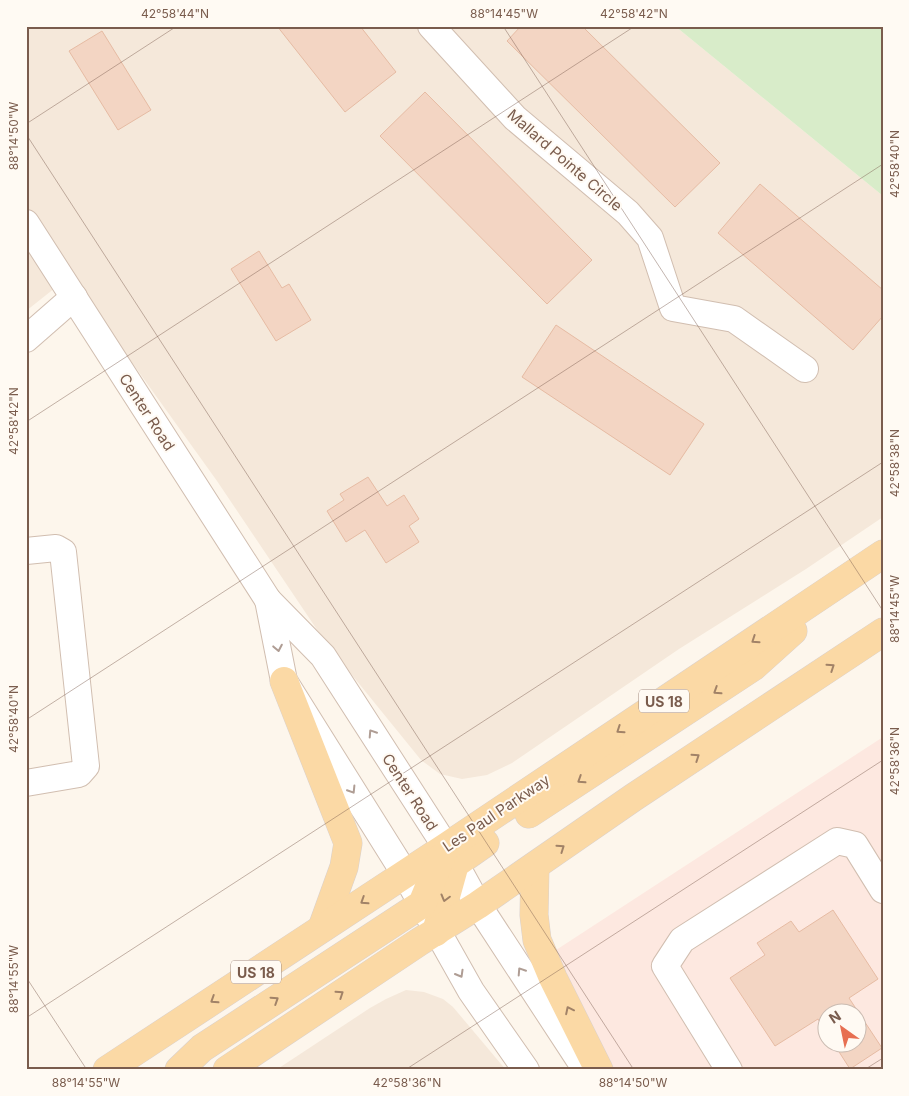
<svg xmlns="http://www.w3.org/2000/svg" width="909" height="1096" font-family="Inter,sans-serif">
  <rect width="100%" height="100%" fill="#fdf6ec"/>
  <g fill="#f5e8da">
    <polygon points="26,26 675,26 883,196 883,517 806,569 679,649 512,763 487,775 462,779 440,774 421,760 326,643 217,481 70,276 26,311"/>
    <polygon points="406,990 424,992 443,999 453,1007 506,1070 276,1070 370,1008 386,999"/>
  </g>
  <path fill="#fde8e0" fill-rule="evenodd" d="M883 737V1070H614L580 1007 553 952ZM826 1014H856V1044H826Z"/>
  <polygon fill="#d8ecc9" points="675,26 883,26 883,196"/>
  <g fill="#f3d5c3" stroke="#e6bba3">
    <polygon points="277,26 360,26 396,72 345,112"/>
    <polygon points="521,26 582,26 720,163 675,207 507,41"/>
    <polygon points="102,31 151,110 118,130 69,51"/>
    <polygon points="425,92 592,260 547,304 380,136"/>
    <polygon points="760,184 883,290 883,316 853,350 718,233"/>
    <polygon points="259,251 282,288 289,284 311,320 276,341 231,269"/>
    <polygon points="556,325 704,424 670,475 522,377"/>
    <polygon points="368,477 387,506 404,495 419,519 409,526 419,542 386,563 365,530 346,542 327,511 344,500 340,494"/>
    <polygon points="833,910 878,979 849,998 882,1048 850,1069 834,1044 856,1044 856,1014 826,1014 826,1032 818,1019 775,1046 730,978 765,955 757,943 791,921 799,932"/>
  </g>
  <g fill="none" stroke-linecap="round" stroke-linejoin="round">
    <defs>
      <g id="minor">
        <polyline points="431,26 515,118 628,213 650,238 673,308 734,319 805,369"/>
        <polyline points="26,223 268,600 323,656 446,847 478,905 586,1070"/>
        <polyline points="26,339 74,297"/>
        <polyline points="26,551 56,548 63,552 86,766 79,774 26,783"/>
        <polyline points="268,600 284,681 405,874 471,991 526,1070"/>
        <polyline points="729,1070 665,966 682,940 837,841 855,845 883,890"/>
      </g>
      <g id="major">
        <polyline points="284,681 348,843 344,867 322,928"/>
        <polyline points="529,814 753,667 793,631"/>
        <polyline points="535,866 534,915 537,940 553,978 599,1070"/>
        <polyline points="436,932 455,864 485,843"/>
        <polyline points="107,1070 446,847 883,554"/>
        <polyline points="179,1070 202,1048 422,904 441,858"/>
        <polyline points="227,1070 419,942 478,905 634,797 883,632"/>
      </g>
    </defs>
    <use href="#minor" stroke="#d1beb0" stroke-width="28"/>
    <use href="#major" stroke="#dad1cd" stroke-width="29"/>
    <use href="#minor" stroke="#fff" stroke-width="26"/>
    <use href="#major" stroke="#fbd9a5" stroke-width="28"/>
  </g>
  <defs><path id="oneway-chevron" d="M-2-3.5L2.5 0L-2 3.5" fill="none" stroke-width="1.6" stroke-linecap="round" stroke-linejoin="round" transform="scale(1.25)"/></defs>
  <g stroke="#a18267">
    <use href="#oneway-chevron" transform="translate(755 640) rotate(146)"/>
    <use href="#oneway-chevron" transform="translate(831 667) rotate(-34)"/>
    <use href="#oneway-chevron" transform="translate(717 691) rotate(147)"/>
    <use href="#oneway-chevron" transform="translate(620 730) rotate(146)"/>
    <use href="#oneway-chevron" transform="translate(696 757) rotate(-34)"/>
    <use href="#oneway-chevron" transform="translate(581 780) rotate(147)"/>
    <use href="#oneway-chevron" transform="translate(561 848) rotate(-35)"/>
    <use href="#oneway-chevron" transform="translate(445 898) rotate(105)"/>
    <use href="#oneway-chevron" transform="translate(364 901) rotate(147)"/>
    <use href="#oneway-chevron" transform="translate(340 994) rotate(-34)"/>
    <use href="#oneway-chevron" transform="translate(214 1000) rotate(147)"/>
    <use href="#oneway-chevron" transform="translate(275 1000) rotate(-33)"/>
    <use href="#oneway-chevron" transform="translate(569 1010) rotate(-116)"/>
  </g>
  <g stroke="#af9d94">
    <use href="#oneway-chevron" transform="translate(278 648) rotate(79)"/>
    <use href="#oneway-chevron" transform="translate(372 733) rotate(-123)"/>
    <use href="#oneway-chevron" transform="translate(352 790) rotate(58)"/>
    <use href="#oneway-chevron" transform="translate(521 971) rotate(-123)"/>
    <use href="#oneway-chevron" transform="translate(460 974) rotate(60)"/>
  </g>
  <path fill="none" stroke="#7a5c4d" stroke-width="1" stroke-opacity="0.45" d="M503 26 883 611M26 124 177 26M26 134 634 1070M26 422 635 26M26 720 883 164M26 977 87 1070M26 1018 883 462M405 1070 883 760M864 1070 883 1058"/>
  <g text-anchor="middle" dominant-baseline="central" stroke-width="4" stroke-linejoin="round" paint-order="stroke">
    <g fill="#fffaf3" stroke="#a28b7f" stroke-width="1">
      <rect x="639" y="689.5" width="50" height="23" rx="4"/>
      <rect x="231" y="960.5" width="50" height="23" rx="4"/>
    </g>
    <g font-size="14" font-weight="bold" fill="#7a5c4d">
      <text x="664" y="701">US 18</text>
      <text x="256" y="972">US 18</text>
    </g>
    <g font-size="15" fill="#7a5c4d" stroke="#fffaf3">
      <text transform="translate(565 160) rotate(41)">Mallard Pointe Circle</text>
      <text transform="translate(147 412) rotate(57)">Center Road</text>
      <text transform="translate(410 792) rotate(57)">Center Road</text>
      <text transform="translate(496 813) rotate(-34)">Les Paul Parkway</text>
    </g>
  </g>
  <rect width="909" height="1096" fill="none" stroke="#fffaf3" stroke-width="55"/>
  <g transform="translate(842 1028) rotate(327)"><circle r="24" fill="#fffaf3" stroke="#cabbb1"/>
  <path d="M0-4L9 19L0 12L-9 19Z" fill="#e76f51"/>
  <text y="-8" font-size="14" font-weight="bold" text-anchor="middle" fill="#7a5c4d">N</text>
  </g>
  <rect x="28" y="28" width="854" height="1040" fill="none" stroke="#7a5c4d" stroke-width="2"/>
  <g font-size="12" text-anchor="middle" fill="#7a5c4d">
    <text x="175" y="18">42°58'44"N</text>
    <text x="504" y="18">88°14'45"W</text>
    <text x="634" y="18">42°58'42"N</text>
    <text transform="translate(14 136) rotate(-90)" y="4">88°14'50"W</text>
    <text transform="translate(895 164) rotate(-90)" y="4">42°58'40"N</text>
    <text transform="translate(14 421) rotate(-90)" y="4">42°58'42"N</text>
    <text transform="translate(895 463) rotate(-90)" y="4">42°58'38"N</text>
    <text transform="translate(895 609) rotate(-90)" y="4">88°14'45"W</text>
    <text transform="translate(14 719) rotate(-90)" y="4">42°58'40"N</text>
    <text transform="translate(895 761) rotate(-90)" y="4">42°58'36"N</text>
    <text transform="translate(14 979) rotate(-90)" y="4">88°14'55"W</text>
    <text x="86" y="1087">88°14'55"W</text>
    <text x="407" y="1087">42°58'36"N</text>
    <text x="633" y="1087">88°14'50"W</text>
  </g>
</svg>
